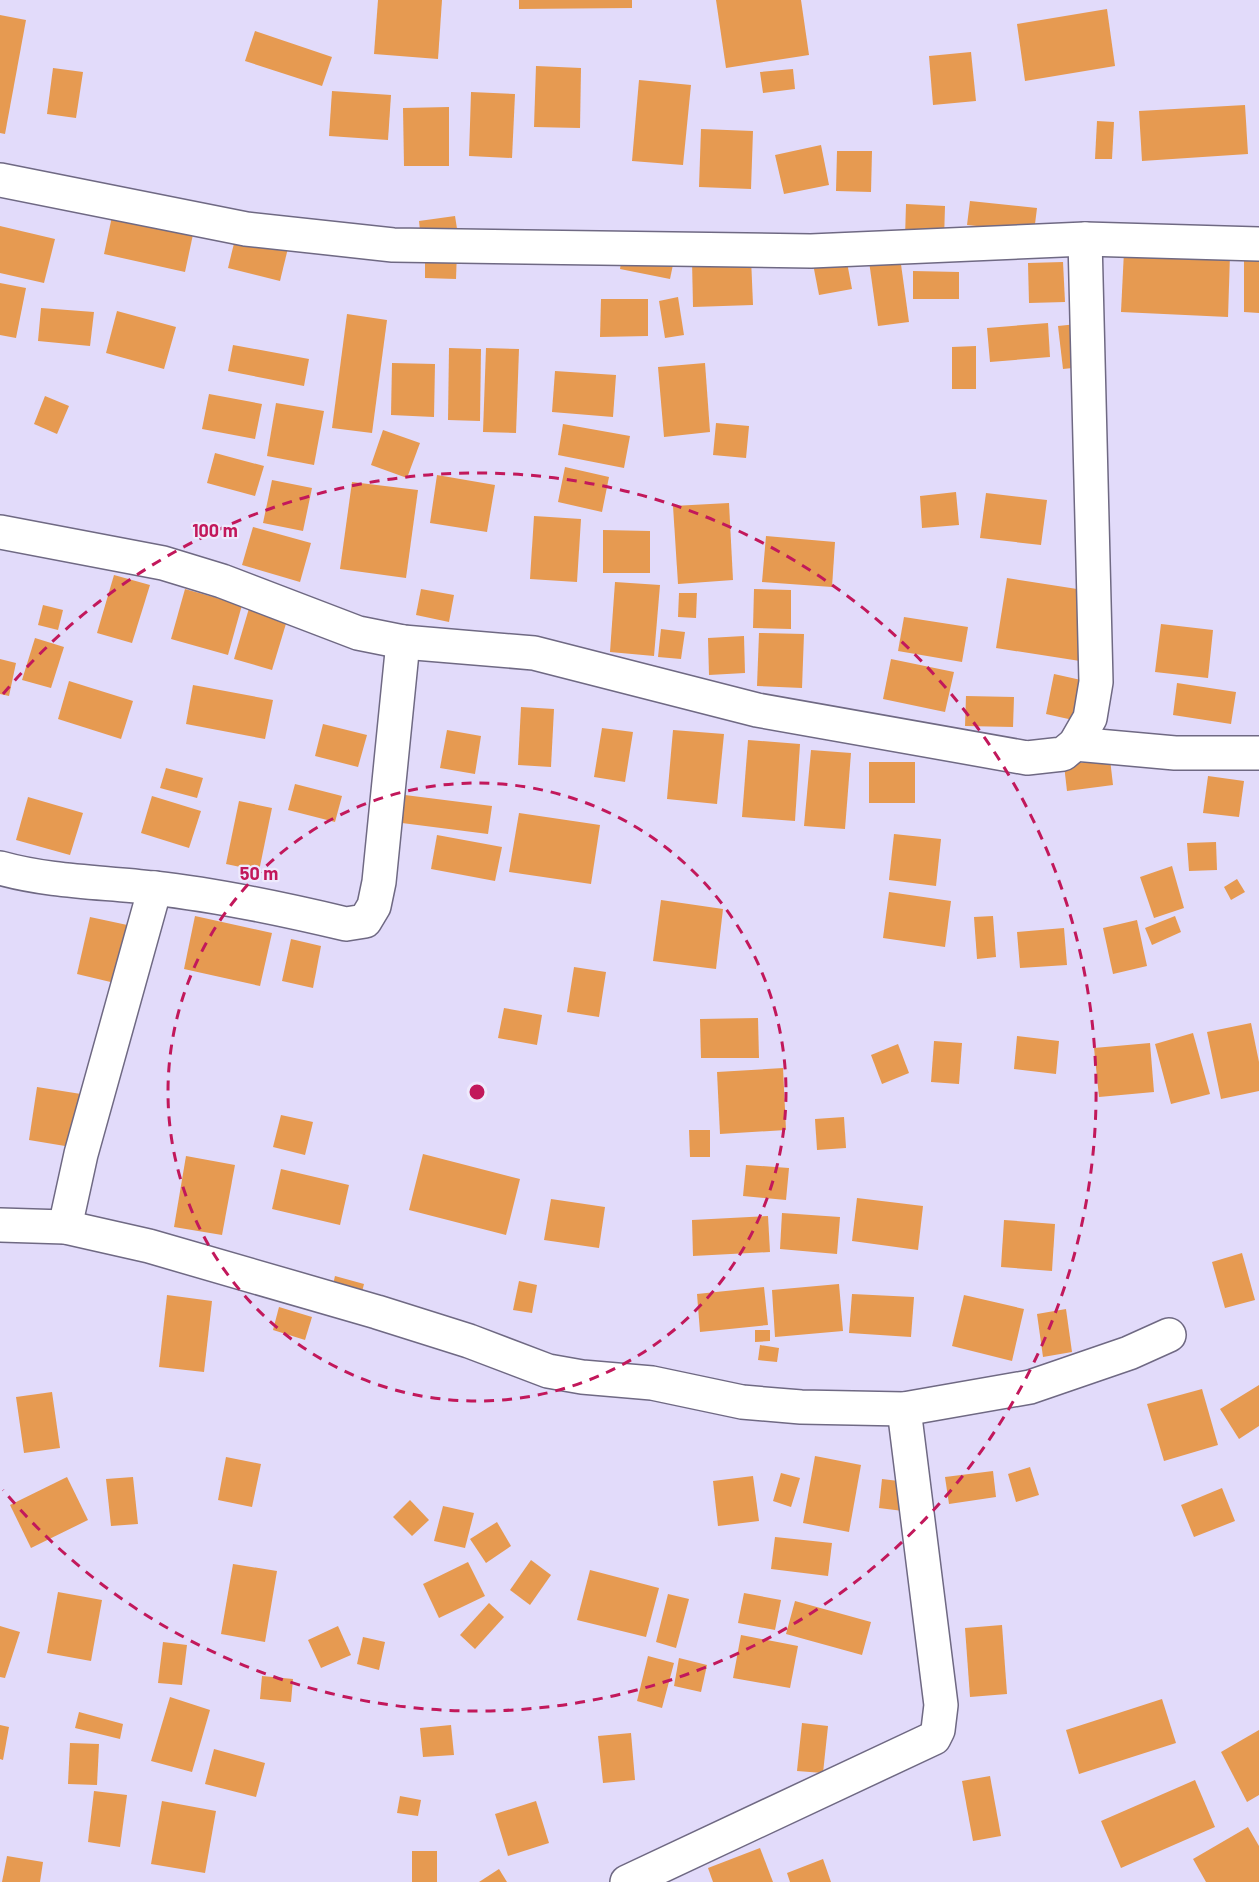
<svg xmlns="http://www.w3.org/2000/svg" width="1259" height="1882" font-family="Barlow,sans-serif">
  <rect width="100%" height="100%" fill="#e2dbfa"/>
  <g fill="#e69a51">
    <polygon points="378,0 442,0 438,59 374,54"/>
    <polygon points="519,0 632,0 632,8 519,9"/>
    <polygon points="716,0 801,0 809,55 726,68"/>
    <polygon points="1107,9 1115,66 1025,81 1017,24"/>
    <polygon points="0,15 26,20 5,134 0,133"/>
    <polygon points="255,31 332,57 322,86 245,61"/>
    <polygon points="971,52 976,101 933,105 929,56"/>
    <polygon points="536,66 581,68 580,128 534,127"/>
    <polygon points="53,68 83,72 76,118 47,114"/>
    <polygon points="793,69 795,89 763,93 760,72"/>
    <polygon points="639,80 691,85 683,165 632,161"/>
    <polygon points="332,91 391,95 388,140 329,136"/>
    <polygon points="471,92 515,94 512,158 469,156"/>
    <polygon points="1245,105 1248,154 1142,161 1139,111"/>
    <polygon points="449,107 449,166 404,166 403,108"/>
    <polygon points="1097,121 1114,122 1112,159 1095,159"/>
    <polygon points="701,129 753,131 751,189 699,187"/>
    <polygon points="821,145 829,185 784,194 775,155"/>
    <polygon points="837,151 872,151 871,192 836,191"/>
    <polygon points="970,201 1037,208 1034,232 967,225"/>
    <polygon points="906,204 945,206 944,240 905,238"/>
    <polygon points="114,207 195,225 185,272 104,254"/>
    <polygon points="455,216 458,235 421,240 419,221"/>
    <polygon points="0,226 55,239 44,283 0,273"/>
    <polygon points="237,231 289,244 280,281 228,268"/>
    <polygon points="624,245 675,255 670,279 620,269"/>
    <polygon points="899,250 909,322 878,326 868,254"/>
    <polygon points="425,251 457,251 456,279 425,278"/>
    <polygon points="1124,251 1230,255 1228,317 1121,312"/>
    <polygon points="1244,255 1259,255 1259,313 1244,312"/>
    <polygon points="846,257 852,289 819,295 813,264"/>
    <polygon points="751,258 753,305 693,307 692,260"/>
    <polygon points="1063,262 1065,302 1029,303 1028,263"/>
    <polygon points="913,271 959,272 959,299 913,299"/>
    <polygon points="0,283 26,288 16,338 0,335"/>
    <polygon points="678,297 684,335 665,338 659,301"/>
    <polygon points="601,299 648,299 648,336 600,337"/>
    <polygon points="41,308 94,312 90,346 38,341"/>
    <polygon points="117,311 176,327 164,369 106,353"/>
    <polygon points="347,314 387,320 372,433 332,428"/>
    <polygon points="1048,323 1050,357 990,362 987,328"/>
    <polygon points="1077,324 1082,367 1063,369 1058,326"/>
    <polygon points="233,345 309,359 304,386 228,371"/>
    <polygon points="976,346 976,389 952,389 952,347"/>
    <polygon points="449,348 481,349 480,421 448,420"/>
    <polygon points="486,348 519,349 516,433 483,432"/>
    <polygon points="392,363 435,364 434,417 391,415"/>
    <polygon points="705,363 710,432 664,437 658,367"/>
    <polygon points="555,371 616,375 613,417 552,412"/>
    <polygon points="209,394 262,404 255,439 202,429"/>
    <polygon points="45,396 69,406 57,434 34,424"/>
    <polygon points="276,403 324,411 314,465 267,456"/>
    <polygon points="716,423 749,426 746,458 713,455"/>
    <polygon points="563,424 630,436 624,468 558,455"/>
    <polygon points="383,430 420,443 407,478 371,465"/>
    <polygon points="215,453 264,466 255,496 207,483"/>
    <polygon points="565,467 609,477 602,512 558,502"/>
    <polygon points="437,475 495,485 487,532 430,523"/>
    <polygon points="272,480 312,488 303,531 263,523"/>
    <polygon points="352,482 418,490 406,578 340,569"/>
    <polygon points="956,492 959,525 922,528 920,496"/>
    <polygon points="986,493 1047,500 1041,545 980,538"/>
    <polygon points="729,503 733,580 678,584 673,506"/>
    <polygon points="534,516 581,519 577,582 530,579"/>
    <polygon points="253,527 311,543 300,582 242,565"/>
    <polygon points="603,530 650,531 650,573 603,573"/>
    <polygon points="766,536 835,542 832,587 762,582"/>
    <polygon points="114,575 150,585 132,643 97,633"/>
    <polygon points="1007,578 1090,591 1080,661 996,648"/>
    <polygon points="615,582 660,585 654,656 610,652"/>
    <polygon points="185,589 242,605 228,655 171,639"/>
    <polygon points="421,589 454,595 449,622 416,615"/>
    <polygon points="754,589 791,590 791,629 753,628"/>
    <polygon points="679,593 697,593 696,618 678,617"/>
    <polygon points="43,605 63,610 58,630 38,625"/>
    <polygon points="250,605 288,617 272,670 234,659"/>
    <polygon points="904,617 968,627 962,662 898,651"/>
    <polygon points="1161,624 1213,630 1208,678 1155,672"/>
    <polygon points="661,629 685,632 681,659 658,657"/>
    <polygon points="759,633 804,634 802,688 757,686"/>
    <polygon points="744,636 745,673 709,675 708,638"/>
    <polygon points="35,638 64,647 51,688 22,680"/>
    <polygon points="0,659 16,663 9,696 0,694"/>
    <polygon points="891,659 954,672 945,712 883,699"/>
    <polygon points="1054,674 1081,680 1073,720 1046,714"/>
    <polygon points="69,681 133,701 121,739 58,719"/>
    <polygon points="1177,683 1236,692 1231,724 1173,715"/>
    <polygon points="193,685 273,700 265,739 186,724"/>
    <polygon points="966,696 1014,697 1013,727 965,726"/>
    <polygon points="521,707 554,709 551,767 518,765"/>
    <polygon points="323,724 367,735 358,767 315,756"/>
    <polygon points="602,728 633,732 625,782 594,777"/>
    <polygon points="447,730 481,736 475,774 440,768"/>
    <polygon points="673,730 724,734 717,804 667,799"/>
    <polygon points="748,740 800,744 795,821 742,817"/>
    <polygon points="811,750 851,753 845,829 804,826"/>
    <polygon points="1110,759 1113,785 1067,791 1064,765"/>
    <rect x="869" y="762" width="46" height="41"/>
    <polygon points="166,768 203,778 197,798 160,788"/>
    <polygon points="1208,776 1244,781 1239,817 1203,813"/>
    <polygon points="295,784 342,796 335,822 288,810"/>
    <polygon points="397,794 492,806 488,834 394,822"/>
    <polygon points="152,796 201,811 189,848 141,833"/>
    <polygon points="28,797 83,813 70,855 16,840"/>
    <polygon points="239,801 272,808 259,871 226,864"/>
    <polygon points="519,813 600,825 591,884 509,872"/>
    <polygon points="894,834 941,839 936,886 889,880"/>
    <polygon points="437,835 502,847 495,881 431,869"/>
    <polygon points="1216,842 1217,870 1189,871 1187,843"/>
    <polygon points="1172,866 1184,908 1154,918 1140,877"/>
    <polygon points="1237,879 1245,892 1231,900 1224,887"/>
    <polygon points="889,892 951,901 945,947 883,938"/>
    <polygon points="661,900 723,909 716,969 653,961"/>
    <polygon points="195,916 272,933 260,986 184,969"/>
    <polygon points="993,916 996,957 977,959 974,917"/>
    <polygon points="1175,916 1181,932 1152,945 1145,928"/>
    <polygon points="90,917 132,926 119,984 77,974"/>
    <polygon points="1137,920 1147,966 1113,974 1103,928"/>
    <polygon points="1064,928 1067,965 1020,968 1017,932"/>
    <polygon points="291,939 321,946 313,988 282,981"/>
    <polygon points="574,967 606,972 599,1017 567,1012"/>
    <polygon points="504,1008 542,1015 537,1045 498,1038"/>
    <polygon points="758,1018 759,1058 701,1058 700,1019"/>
    <polygon points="1251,1023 1259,1062 1259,1091 1221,1099 1207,1032"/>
    <polygon points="1193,1033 1210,1094 1171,1104 1155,1044"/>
    <polygon points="1017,1036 1059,1041 1056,1074 1014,1069"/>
    <polygon points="934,1041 962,1043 959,1084 931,1082"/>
    <polygon points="1150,1043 1154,1092 1099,1097 1094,1048"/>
    <polygon points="898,1044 909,1073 882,1084 871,1055"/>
    <polygon points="783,1068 786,1130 720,1134 717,1072"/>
    <polygon points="37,1087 81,1094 71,1147 29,1140"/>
    <polygon points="281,1115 313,1122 305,1155 273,1147"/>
    <polygon points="844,1117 846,1148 817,1150 815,1119"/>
    <polygon points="689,1130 710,1130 710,1157 690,1157"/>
    <polygon points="423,1154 520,1179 506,1235 409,1210"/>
    <polygon points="186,1156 235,1165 222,1235 174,1227"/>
    <polygon points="746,1165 789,1168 786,1200 743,1196"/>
    <polygon points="281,1169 349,1185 340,1225 272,1209"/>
    <polygon points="857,1198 923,1206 918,1250 852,1241"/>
    <polygon points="551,1199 605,1207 599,1248 544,1240"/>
    <polygon points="782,1213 840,1217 837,1254 780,1249"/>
    <polygon points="768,1216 770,1252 693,1256 692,1220"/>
    <polygon points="1004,1220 1055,1224 1052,1271 1001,1267"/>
    <polygon points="1242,1253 1255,1300 1225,1308 1212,1262"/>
    <polygon points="335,1276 364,1284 360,1300 331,1293"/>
    <polygon points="519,1281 537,1285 532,1313 513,1310"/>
    <polygon points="839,1284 843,1331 775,1337 772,1290"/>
    <polygon points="764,1287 768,1325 700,1332 697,1294"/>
    <polygon points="852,1294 914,1297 911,1337 849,1333"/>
    <polygon points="167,1295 212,1301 204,1372 159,1367"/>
    <polygon points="964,1295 1024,1309 1012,1361 952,1346"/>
    <polygon points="279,1307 312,1317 305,1340 273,1330"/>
    <polygon points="1066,1309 1072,1352 1043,1357 1037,1314"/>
    <polygon points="755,1330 770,1330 770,1341 755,1342"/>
    <polygon points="760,1345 779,1348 777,1362 758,1360"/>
    <polygon points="1259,1385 1259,1426 1239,1439 1220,1409"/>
    <polygon points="1202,1389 1218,1445 1164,1461 1147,1404"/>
    <polygon points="52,1392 60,1448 24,1453 16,1397"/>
    <polygon points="815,1456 861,1465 849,1532 803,1523"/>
    <polygon points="226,1457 261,1464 252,1507 218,1500"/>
    <polygon points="1030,1467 1039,1495 1016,1502 1008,1474"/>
    <polygon points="993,1471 996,1497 949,1504 945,1477"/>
    <polygon points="781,1473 800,1478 791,1507 773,1501"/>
    <polygon points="753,1476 759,1521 718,1526 713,1481"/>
    <polygon points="67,1477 88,1520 31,1548 10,1505"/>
    <polygon points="133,1477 138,1524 111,1526 106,1479"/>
    <polygon points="882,1479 907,1482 903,1511 879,1508"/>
    <polygon points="1222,1488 1235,1521 1194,1537 1181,1505"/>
    <polygon points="410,1500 429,1520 412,1536 393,1517"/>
    <polygon points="443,1506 474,1513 465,1548 434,1541"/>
    <polygon points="497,1522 511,1546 486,1563 470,1539"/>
    <polygon points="775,1537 832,1543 828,1576 771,1569"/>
    <polygon points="531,1560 551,1575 530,1605 510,1590"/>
    <polygon points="468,1562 485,1596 439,1618 423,1584"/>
    <polygon points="233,1564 277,1571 265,1642 221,1634"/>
    <polygon points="590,1570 659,1588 646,1637 577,1620"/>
    <polygon points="58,1592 102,1600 91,1661 47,1653"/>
    <polygon points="744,1593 781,1600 775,1630 738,1623"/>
    <polygon points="668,1594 689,1599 676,1648 656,1642"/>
    <polygon points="795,1601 871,1622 862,1655 786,1634"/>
    <polygon points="489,1603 504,1617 475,1649 460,1635"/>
    <polygon points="1002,1625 1007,1694 970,1697 965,1628"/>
    <polygon points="0,1626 20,1632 5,1678 0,1677"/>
    <polygon points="338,1626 351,1655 321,1668 308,1640"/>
    <polygon points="741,1635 798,1646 790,1688 733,1678"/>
    <polygon points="363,1637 385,1642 379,1670 357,1664"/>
    <polygon points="163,1642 187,1645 182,1685 158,1683"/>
    <polygon points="648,1656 674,1663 662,1708 637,1701"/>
    <polygon points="679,1658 707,1665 701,1692 674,1686"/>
    <polygon points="262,1676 293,1679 291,1702 260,1699"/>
    <polygon points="170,1697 210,1710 192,1772 151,1761"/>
    <polygon points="1162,1699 1176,1743 1079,1774 1066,1730"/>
    <polygon points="79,1712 123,1724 120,1739 75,1728"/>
    <polygon points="802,1723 828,1726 823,1773 797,1771"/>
    <polygon points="0,1725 9,1727 3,1760 0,1759"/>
    <polygon points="451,1725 454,1755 423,1757 420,1728"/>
    <polygon points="1259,1730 1259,1795 1247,1802 1221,1752"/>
    <polygon points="631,1733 635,1780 603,1783 598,1736"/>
    <polygon points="70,1743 99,1744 97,1785 68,1784"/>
    <polygon points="214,1749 265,1763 256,1797 205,1784"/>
    <polygon points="990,1776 1001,1836 973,1841 962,1781"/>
    <polygon points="1195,1780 1215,1827 1121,1868 1101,1821"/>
    <polygon points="94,1791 127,1795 120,1847 88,1842"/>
    <polygon points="400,1796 421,1800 418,1816 397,1813"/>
    <polygon points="162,1801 216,1811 205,1873 151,1864"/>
    <polygon points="536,1801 549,1843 508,1856 495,1814"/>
    <polygon points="1248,1827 1259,1846 1259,1882 1206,1882 1193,1859"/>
    <polygon points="760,1848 773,1882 713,1882 708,1868"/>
    <rect x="412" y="1851" width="25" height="31"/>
    <polygon points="7,1856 43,1862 40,1882 2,1882"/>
    <polygon points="823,1859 831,1882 790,1882 787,1873"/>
    <polygon points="499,1869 507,1882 479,1882"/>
  </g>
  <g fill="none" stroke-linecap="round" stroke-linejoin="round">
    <defs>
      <g id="minor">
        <polyline points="0,180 246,229 393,245 811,251 1085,239 1259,244"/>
        <polyline points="0,532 163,563 222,581 358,633 403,642 534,653 757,710 1027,758 1063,754 1075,744 1090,718 1096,682 1085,239"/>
        <polyline points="1075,744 1175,753 1259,753"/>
        <path d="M0 868C50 882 102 882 153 888 218 895 283 909 346 924L365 921 374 906 379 882 403 642"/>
        <polyline points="0,1225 65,1227 149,1246 377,1312 469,1341 548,1371 582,1377 652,1383 742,1402 801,1407 904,1409 1030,1387 1129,1353 1169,1335"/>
        <polyline points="65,1227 81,1154 155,888"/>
        <polyline points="627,1882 934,1738 938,1730 941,1705 904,1409"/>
      </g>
    </defs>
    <use href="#minor" stroke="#6f6983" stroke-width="36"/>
    <use href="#minor" stroke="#fff" stroke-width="33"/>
  </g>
  <g fill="none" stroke="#c2185b" stroke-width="3" stroke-dasharray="10 8">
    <circle cx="477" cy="1092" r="309"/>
    <path d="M3 694A619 619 0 1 1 3 1490"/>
  </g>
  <circle cx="477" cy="1092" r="9" fill="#c2185b" stroke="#eeeafd" stroke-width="3"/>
  <g font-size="18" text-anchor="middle" font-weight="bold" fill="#c2185b" stroke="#eeeafd" stroke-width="4.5" stroke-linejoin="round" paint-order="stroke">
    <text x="215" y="537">100 m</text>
    <text x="259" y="880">50 m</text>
  </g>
</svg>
